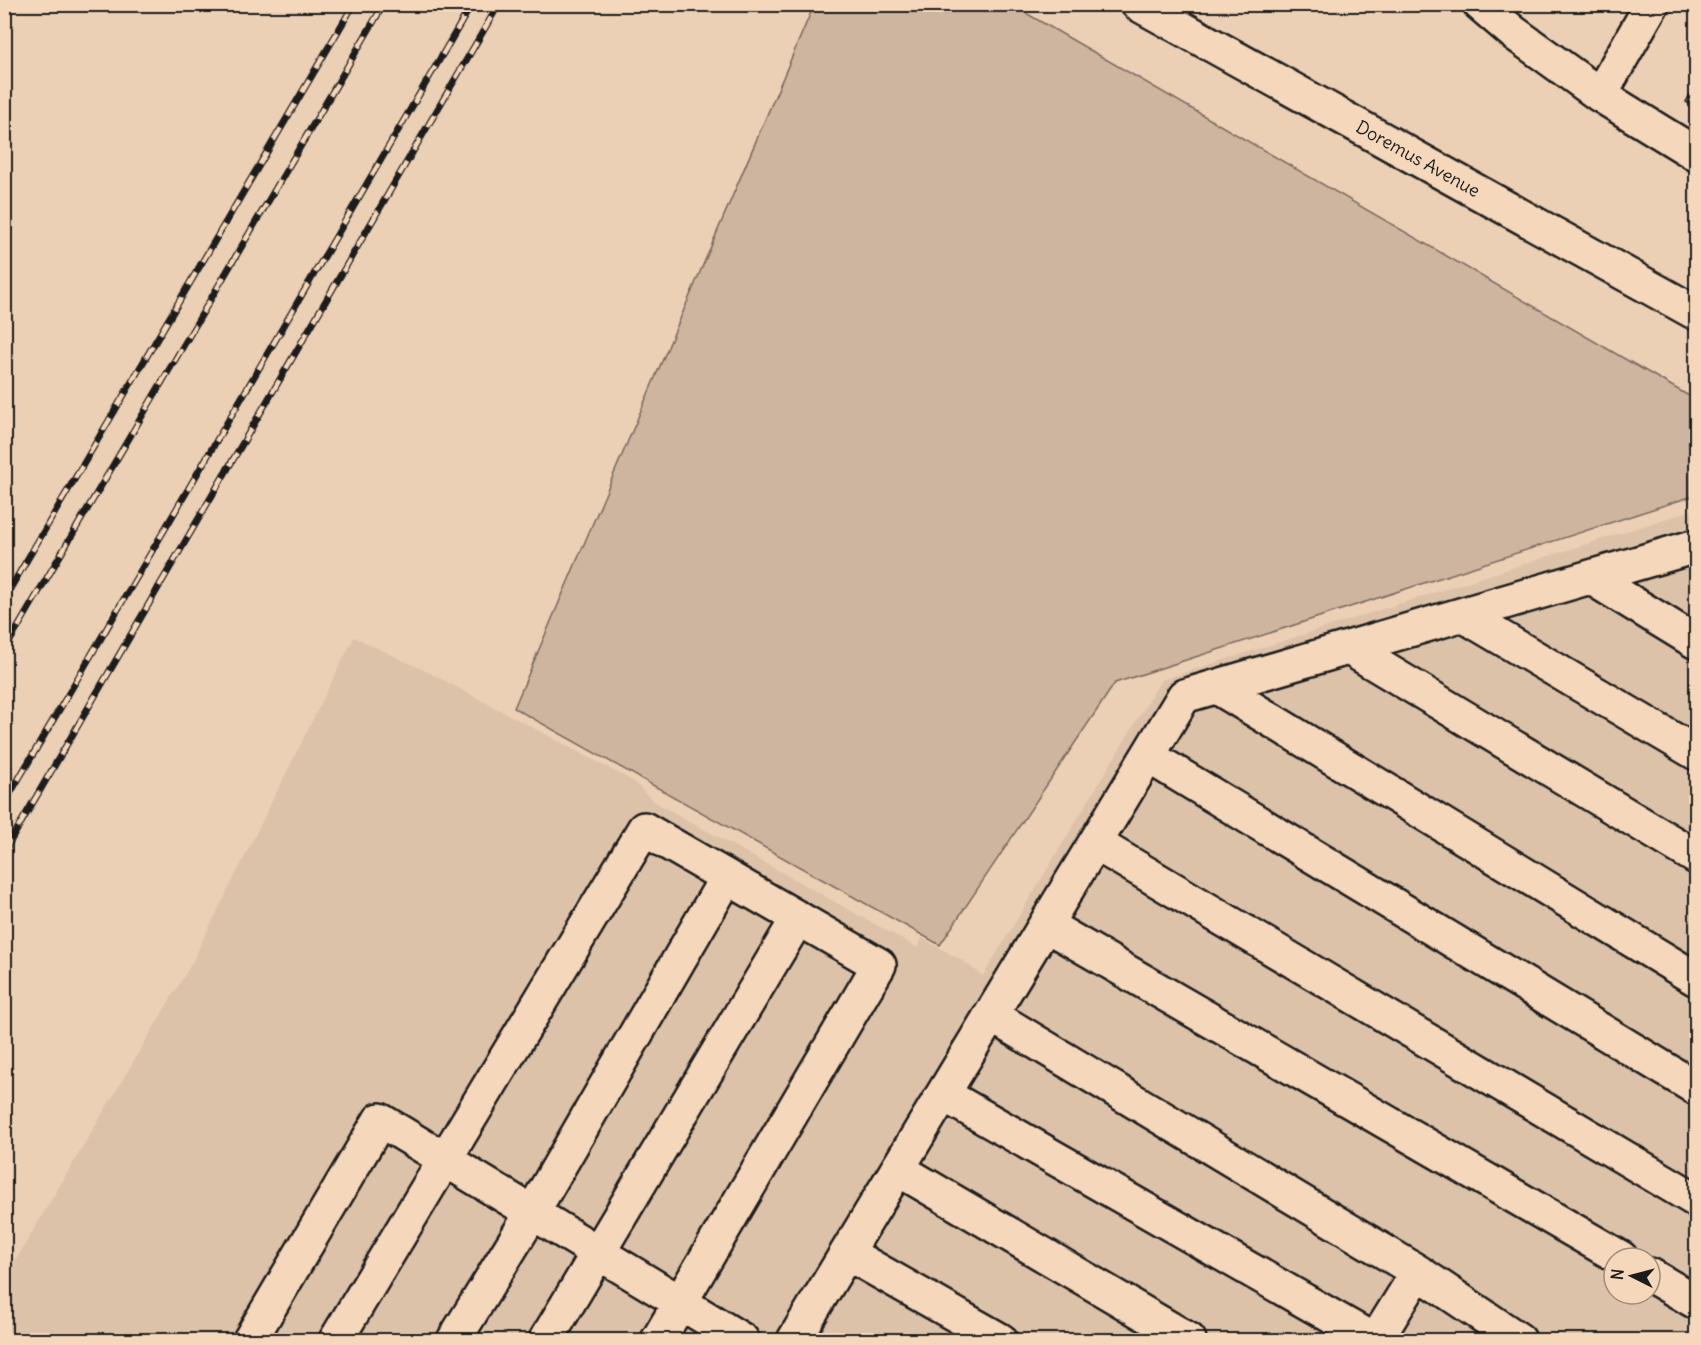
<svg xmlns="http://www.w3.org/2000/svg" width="1701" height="1345" viewBox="0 0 1701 1345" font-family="Delius,sans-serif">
  <defs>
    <filter id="shadow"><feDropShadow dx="5.5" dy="-5.5" stdDeviation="1.5" flood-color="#0004"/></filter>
  </defs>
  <rect width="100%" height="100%" fill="#ecd0b5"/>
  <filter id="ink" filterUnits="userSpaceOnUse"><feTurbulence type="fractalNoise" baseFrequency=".0167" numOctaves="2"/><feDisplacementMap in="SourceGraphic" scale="12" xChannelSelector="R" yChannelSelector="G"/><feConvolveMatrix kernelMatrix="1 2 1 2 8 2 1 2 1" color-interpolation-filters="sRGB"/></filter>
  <g filter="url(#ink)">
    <!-- built -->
    <path fill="#dcc2a9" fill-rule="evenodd" d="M1696,509V1340H5V1278L190,966L354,637L432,674L633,781L653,801L918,948L922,938L963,961L983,976L1161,680ZM1614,1258H1650V1294H1614Z"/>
    <!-- green -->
    <path fill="#ceb59f" stroke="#75685e" stroke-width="1.5" d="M814,5H1012L1696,400V495L1115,683L940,945L514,708Z"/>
    <!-- building -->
    <path fill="#b6a18c" stroke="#1c1c1c" stroke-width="1.5" filter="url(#shadow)" d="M1696,83V108L1686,102Z"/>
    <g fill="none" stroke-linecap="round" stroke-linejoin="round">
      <!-- minor casing -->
      <g stroke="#1c1c1c" stroke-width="38">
        <path id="minor" d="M1480,4L1514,33L1600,95
          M1652,4L1600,95L1696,154
          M1590,577L1696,642
          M1463,615L1696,753
          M1349,648L1696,857
          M1217,687L1696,979
          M1148,756L1696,1088
          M1095,843L1696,1200
          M1046,925L1621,1258
          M991,1015L1418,1272L1376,1340
          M943,1094L1373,1340
          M898,1169L1189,1340
          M847,1253L1000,1340
          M1418,1272L1519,1340
          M1650,1275L1696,1302
          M250,1340L380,1120L742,1340
          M336,1340L644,829L879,965L658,1340
          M454,1340L532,1213L727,877
          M546,1340L798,918
          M794,1340L1184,696L1696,546"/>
      </g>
      <!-- major casing -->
      <g stroke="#1c1c1c" stroke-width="38">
        <g id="major">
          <path id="s1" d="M1138,4L1696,313"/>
        </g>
      </g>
      <!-- minor -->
      <use href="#minor" stroke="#f5d7bb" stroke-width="33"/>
      <!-- major -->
      <use href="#major" stroke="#f5d7bb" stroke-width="33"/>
      <!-- rail casing -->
      <g stroke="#1c1c1c" stroke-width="7">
        <path id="rail" d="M4,599L354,4
          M4,651L384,4
          M4,804L472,4
          M4,852L499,4"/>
      </g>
      <!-- rail -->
      <use href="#rail" stroke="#f5d7bb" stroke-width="4.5" stroke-dasharray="14" stroke-linecap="butt"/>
    </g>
  </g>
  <g text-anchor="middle" stroke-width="4.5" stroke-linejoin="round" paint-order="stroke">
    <!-- street labels -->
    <g font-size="18" fill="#1c1c1c" stroke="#f5d7bb">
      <text dy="6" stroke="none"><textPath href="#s1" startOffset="320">Doremus Avenue</textPath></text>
    </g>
  </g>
  <!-- margin -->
  <rect width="1701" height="1345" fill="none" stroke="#f5d7bb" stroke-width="24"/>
  <rect x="12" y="12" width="1677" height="1321" fill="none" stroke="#1c1c1c" stroke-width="2" filter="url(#ink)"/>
  <!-- north arrow -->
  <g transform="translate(1632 1276) rotate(276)"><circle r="28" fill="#f5d7bb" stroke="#9e8c7b" stroke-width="1.5"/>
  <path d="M0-4.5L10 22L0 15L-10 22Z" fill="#1c1c1c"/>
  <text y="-9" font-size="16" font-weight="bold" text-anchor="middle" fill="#1c1c1c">N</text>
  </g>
</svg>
